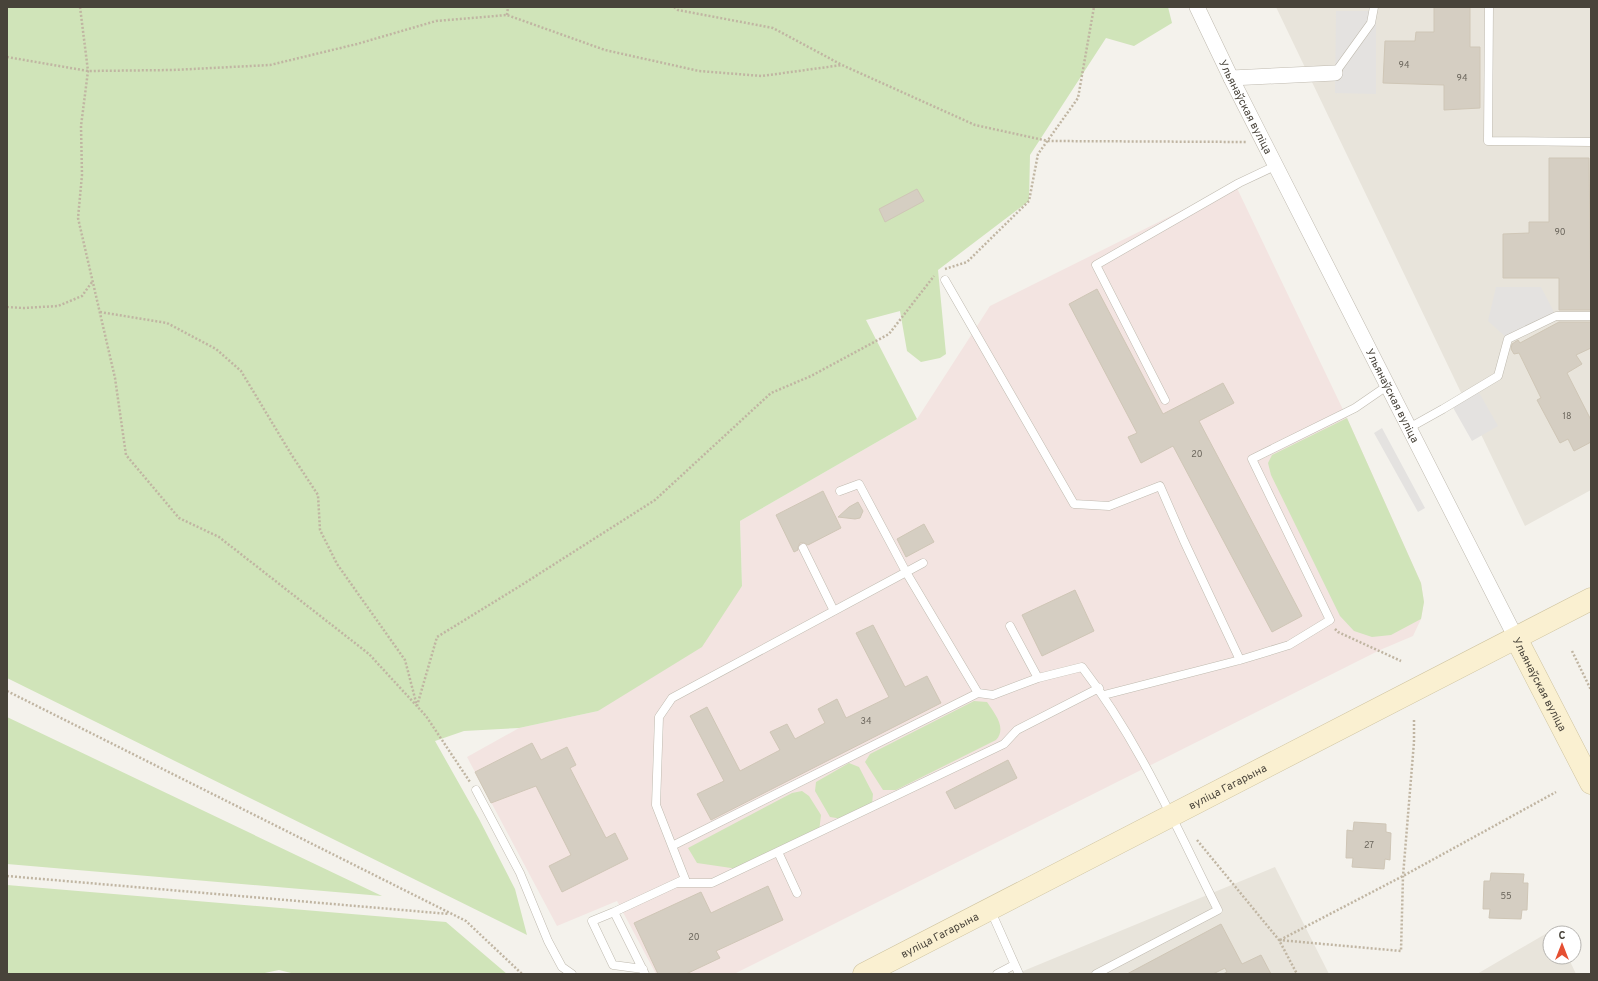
<svg xmlns="http://www.w3.org/2000/svg" width="1598" height="981" viewBox="0 0 1598 981" font-family="Overpass,sans-serif">
  <rect width="100%" height="100%" fill="#f4f2ec"/>
  <!-- residential -->
  <path fill="#e8e4db" d="M1276,7H1591V490L1525,526Z
    M1275,867L1329,974H1016Z
    M1554,929L1556,933H1550V957H1568L1576,974H1477Z"/>
  <!-- medical -->
  <path fill="#f3e4e1" d="M1235,184L1347,418L1421,583L1424,602L1421,619L1413,636L1380,650L1147,767L734,974H656L617,901L557,926L467,757L519,728L598,711L742,586L740,521L917,419L990,306Z"/>
  <!-- green -->
  <path fill="#d0e4b9" d="M7,7H1168L1172,23L1134,46L1106,38L1030,155L1029,201L938,270L946,354L940,358L921,362L907,351L900,311L866,320L917,419L740,521L742,586L702,647L598,711L519,728L464,731L435,741L479,819L515,889L527,935L7,678Z
    M1347,418L1421,583L1424,602L1421,619L1391,635L1372,637L1354,631L1340,616L1271,475L1268,463L1272,455Z
    M974,701L987,702C995,714 1007,728 996,740L896,790H883L865,762L870,754Z
    M7,717L382,896L7,864Z
    M849,763L859,767L873,794L872,804L843,819L830,817L815,791L816,782Z
    M802,791L809,796L821,815L819,832L738,869L697,863L688,848L792,793Z
    M7,885L446,922L507,974H295L279,970L260,974H7Z"/>
  <!-- parking -->
  <path fill="#e4e2e0" d="M1336,11H1376V94L1335,93Z
    M1496,287H1541L1556,316L1508,339L1488,321Z
    M1477,389L1498,426L1472,441L1451,404Z
    M1382,428L1425,508L1418,512L1374,433Z"/>
  <!-- building -->
  <path fill="#d5cec2" stroke="#cfc6b6" d="M1434,7H1470V47H1480V108L1444,110V85L1383,83L1385,41H1415L1416,32H1434Z
    M1549,158H1589L1591,310H1559V278H1503V234L1529,233V222H1549Z
    M917,189L924,201L885,222L879,209Z
    M1097,289L1163,414L1223,383L1234,403L1199,421L1302,616L1272,632L1173,446L1141,463L1128,437L1137,433L1069,304Z
    M1559,322H1591V348L1576,355L1582,364L1567,373L1591,420V442L1574,451L1568,439L1560,443L1537,400L1541,398L1519,353L1514,354L1511,349L1512,344L1518,340L1520,343Z
    M823,491L841,528L808,545L804,543H800L798,547V550L794,552L776,515Z
    M858,502L863,511L860,518L855,519L838,517L849,507Z
    M924,524L934,542L906,557L897,539Z
    M1075,590L1094,631L1042,656L1022,615Z
    M873,625L905,687L927,676L941,703L711,820L697,794L724,781L690,716L707,707L740,771L780,750L770,732L787,724L795,739L825,723L818,709L837,699L846,718L889,697L856,633Z
    M532,743L541,760L567,747L576,765L570,768L606,838L615,833L628,859L562,892L549,866L571,855L536,786L491,803L475,772Z
    M1008,760L1017,778L955,809L946,792Z
    M1354,822L1386,824V832L1391,833L1390,860L1385,859L1384,869L1352,867L1353,858H1346L1347,830L1353,831Z
    M1491,873L1524,874L1523,883H1528L1527,910H1522L1521,919L1489,918L1490,909H1483L1484,881H1490Z
    M768,886L783,920L716,951L720,958L686,974H658L634,923L701,892L711,913Z
    M1221,924L1242,964L1261,955L1271,974H1223L1227,972L1225,968L1213,974H1127Z"/>
  <g fill="none" stroke-linecap="round" stroke-linejoin="round">
    <!-- lane casing -->
    <g stroke="#bfbaaf" stroke-width="9">
      <path id="lane" d="M1489,7L1488,141L1591,142
        M1335,73L1371,23L1374,7
        M945,280L1074,504L1109,506L1160,486L1184,541L1240,660
        M1165,400L1096,265L1239,183L1275,166
        M1409,428L1443,409L1498,376L1508,339L1556,316H1591
        M840,491L859,484L906,572L978,693
        M803,548L834,611
        M1010,626L1038,678
        M1104,695L1240,660L1289,645L1330,620L1252,459L1355,408L1387,386
        M476,790L520,873L548,941L562,967L572,974
        M672,846L978,693L993,695L1038,678L1082,667C1139,741 1176,827 1218,910L1096,974
        M778,852L797,893
        M679,883H712L1004,744L1017,730L1099,688
        M990,909L1019,974
        M614,912L592,921L613,965L643,969
        M645,974L614,912L685,879L656,805L659,717L672,698L923,563
        M997,974L1014,965"/>
    </g>
    <!-- street casing -->
    <g stroke="#bfbaaf" stroke-width="16">
      <g id="street">
        <path id="s1" d="M1197,7L1231,78L1516,638"/>
        <path d="M1231,78L1335,73"/>
      </g>
    </g>
    <!-- secondary casing -->
    <g stroke="#cfc4a0" stroke-width="23">
      <g id="secondary">
        <path id="s2" d="M1516,638L1591,783"/>
        <path id="s3" d="M864,974L1591,599"/>
      </g>
    </g>
    <!-- path -->
    <path stroke="#c0b5a2" stroke-width="2.5" stroke-dasharray="2 2" stroke-linecap="butt" d="M80,7L88,71L81,126L82,175L78,218L115,378L126,455L179,518L219,537L369,654L426,716L470,782
      M674,7L678,10L773,28L842,65
      M507,15L508,7
      M7,57L88,71L173,70L270,65L357,44L436,21L507,15L605,50L699,71L762,76L842,65L975,125L1048,141L1247,142
      M945,269L967,262L1029,201L1038,154L1078,98L1094,7
      M7,307L23,308L58,306L82,296L92,282
      M100,312L167,323L216,349L241,371L291,454L318,495L320,530L337,564L405,660L417,706
      M1335,629L1338,632L1401,661
      M1572,651L1591,690
      M7,691L466,921L522,974
      M417,706L437,637L520,586L655,500L771,393L811,376L889,334L934,276
      M1197,840L1279,940L1297,974
      M7,876L449,914
      M1279,940L1401,951L1403,876L1414,742V718
      M1280,940L1403,876L1556,792"/>
    <!-- lane -->
    <use href="#lane" stroke="#fff" stroke-width="8"/>
    <!-- street -->
    <use href="#street" stroke="#fff" stroke-width="15"/>
    <!-- secondary -->
    <use href="#secondary" stroke="#faf0d1" stroke-width="22"/>
  </g>
  <g text-anchor="middle" stroke-width="3.5" stroke-linejoin="round" paint-order="stroke">
    <!-- number labels -->
    <g font-size="9" fill="#6b665c">
      <text x="1404" y="68">94</text>
      <text x="1462" y="81">94</text>
      <text x="1560" y="235">90</text>
      <text x="1567" y="419">18</text>
      <text x="1197" y="457">20</text>
      <text x="866" y="724">34</text>
      <text x="1369" y="848">27</text>
      <text x="1506" y="899">55</text>
      <text x="694" y="940">20</text>
    </g>
    <!-- street labels -->
    <g font-size="11" fill="#48433a" stroke="#fff">
      <text dy="4" stroke="none"><textPath href="#s1" startOffset="111">Ульянаўская вуліца</textPath></text>
      <text dy="4" stroke="none"><textPath href="#s1" startOffset="435">Ульянаўская вуліца</textPath></text>
      <text dy="4" stroke="none"><textPath href="#s2" startOffset="52">Ульянаўская вуліца</textPath></text>
      <text dy="4" stroke="none"><textPath href="#s3" startOffset="409">вуліца Гагарына</textPath></text>
      <text dy="4" stroke="none"><textPath href="#s3" startOffset="85">вуліца Гагарына</textPath></text>
    </g>
  </g>
  <!-- border -->
  <rect width="1598" height="981" fill="none" stroke="#48433a" stroke-width="16"/>
  <!-- north arrow -->
  <g transform="translate(1562 945)"><circle r="19" fill="#ffffff" stroke="#b6b4b0"/>
  <path d="M0-3L7 15L0 10L-7 15Z" fill="#e54f32"/>
  <text y="-6" font-size="11" font-weight="bold" text-anchor="middle" fill="#48433a">С</text>
  </g>
</svg>
